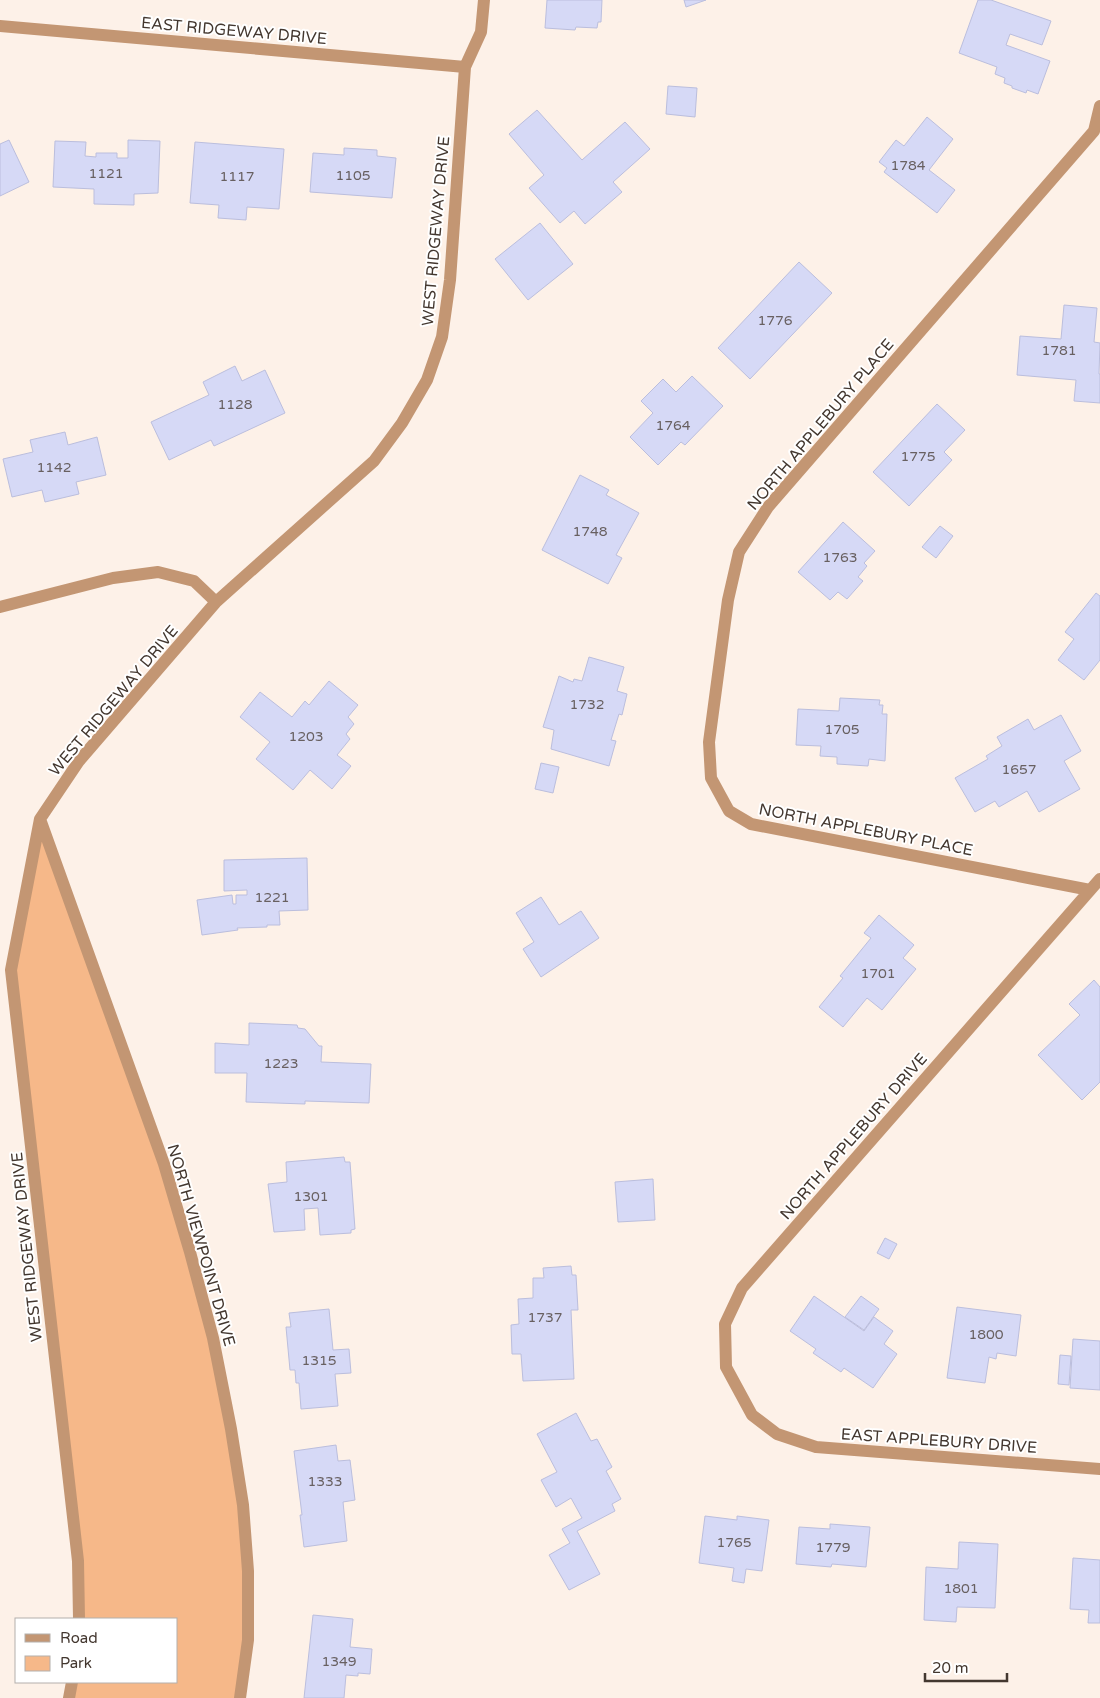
<svg xmlns="http://www.w3.org/2000/svg" width="1100" height="1698" viewBox="0 0 1100 1698" font-family="'Varela Round',sans-serif">
  <rect width="100%" height="100%" fill="#fdf1e8"/>
  <!-- green -->
  <path fill="#f6b889" d="M40,819L164,1164L213,1338L248,1571L240,1698H69L72,1682H176V1619H79L11,970Z"/>
  <!-- building -->
  <path fill="#d6d9f6" stroke="#bbbedd" d="M547,0H602L601,22H598L597,28L576,27L575,30L545,28Z
    M684,0H706L686,7Z
    M978,0H991L1051,21L1042,45L1010,34L1006,45L1050,61L1038,94L1027,90L1026,93L1012,88V86L1004,83L1005,78L995,74L997,67L959,53Z
    M668,86L697,88L695,117L666,114Z
    M537,110L582,160L625,122L650,149L613,182L622,192L585,224L574,211L560,223L529,188L544,175L509,134Z
    M927,117L953,139L929,170L955,190L937,213L884,172L887,168L879,162L896,140L904,146Z
    M9,140L29,182L0,196V144Z
    M128,140L160,141L158,193L134,194V205L94,204V189L53,187L55,141L86,142L85,156L96,157V153H117V158H128Z
    M195,142L284,149L279,209L247,207L246,220L218,218L219,205L190,203Z
    M344,148L377,150V156L396,158L392,198L310,192L313,153L344,155Z
    M540,223L573,264L528,300L495,259Z
    M799,262L832,293L750,379L718,348Z
    M1064,305L1097,308L1094,342L1100,343L1099,374H1100V403L1074,401L1076,380L1017,375L1020,336L1061,339Z
    M235,366L242,381L265,370L285,413L214,446L211,440L169,460L151,422L209,395L203,382Z
    M692,376L723,406L685,445L681,442L658,465L630,437L653,413L641,401L663,379L676,392Z
    M937,404L965,430L944,452L952,460L909,506L873,472Z
    M65,432L68,445L97,437L106,475L76,482L79,494L45,502L42,490L12,497L3,459L33,452L30,440Z
    M580,475L609,490L606,495L639,513L616,555L622,558L608,584L542,550Z
    M843,522L875,551L864,563L867,566L858,577L863,581L847,599L838,592L830,600L798,572Z
    M940,526L953,536L936,558L922,547Z
    M1096,593L1100,596V660L1084,680L1058,660L1074,639L1065,632Z
    M589,657L624,667L617,691L627,694L622,715L619,714L611,740L616,741L609,766L551,749L554,730L543,727L559,676L573,682L574,679L582,681Z
    M329,681L358,705L348,717L354,724L346,734L350,739L337,755L351,766L332,789L310,770L293,790L256,759L270,742L240,717L260,692L292,717L305,701L309,705Z
    M840,698L880,700L879,705H883L882,714H887L885,761L869,759L868,766L837,764V757L820,756L821,746L796,745L798,709L839,711Z
    M1061,715L1081,751L1064,761L1080,789L1039,812L1027,791L999,807L995,801L975,812L955,778L988,759L986,756L1002,746L997,737L1028,719L1034,730Z
    M541,763L559,767L553,793L535,789Z
    M307,858L308,910L279,911L280,925H267V927L237,928L238,930L202,935L197,900L232,895L233,904H236V895H247V890L224,891V860Z
    M541,897L559,925L581,911L599,938L541,977L523,949L534,942L516,913Z
    M879,915L914,945L903,958L916,969L882,1010L867,998L843,1027L819,1007L843,978L840,976L871,938L864,933Z
    M1094,980L1100,987V1082L1082,1100L1038,1055L1080,1015L1069,1004Z
    M249,1023L297,1025L298,1028L305,1029L319,1046H322L321,1062L371,1064L369,1103L305,1101V1104L246,1102L247,1073H215V1043L249,1045Z
    M344,1157L345,1162H350L355,1229L351,1230V1233L320,1235L318,1208L304,1209L305,1230L274,1232L268,1184L287,1182L286,1162Z
    M653,1179L655,1220L618,1222L615,1182Z
    M885,1238L897,1244L889,1259L877,1253Z
    M571,1266L572,1275H576L578,1310H571L574,1379L523,1381L521,1354H512L511,1325L519,1324L518,1299L533,1298V1278H544L543,1268Z
    M814,1296L864,1331L874,1317L893,1331L884,1344L897,1354L873,1388L844,1368L841,1372L813,1353L816,1349L790,1331Z
    M861,1296L879,1309L864,1330L845,1317Z
    M957,1307L1021,1315L1016,1356L997,1353L996,1359L989,1357L985,1383L947,1378Z
    M329,1309L333,1350L349,1349L351,1373L335,1374L338,1406L301,1409L299,1383H296L295,1370H290L286,1327H291L289,1313Z
    M1073,1339L1100,1341V1390L1070,1388Z
    M1060,1355L1071,1356L1069,1385L1058,1384Z
    M576,1413L591,1441L597,1439L612,1467L606,1471L621,1499L612,1504L615,1511L577,1531L600,1574L569,1590L549,1555L570,1543L562,1529L582,1518L571,1498L556,1507L541,1480L557,1472L537,1434Z
    M336,1445L338,1461L350,1460L355,1500L343,1502L347,1541L304,1547L300,1515H302L294,1451Z
    M705,1516L737,1520V1516L769,1520L762,1571L746,1569L744,1583L732,1581L734,1568L699,1563Z
    M830,1524L870,1527L866,1567L832,1564L831,1567L796,1564L799,1527L830,1529Z
    M959,1542L998,1544L995,1608L957,1607L956,1622L924,1620L926,1567L958,1569Z
    M1073,1558L1100,1560V1623H1088L1089,1610L1070,1609Z
    M313,1615L353,1619L350,1647L372,1649L370,1674L358,1673V1676L346,1675L344,1698H304Z"/>
  <g fill="none" stroke-linecap="round" stroke-linejoin="round">
    <!-- minor -->
    <path stroke="#c39673" stroke-width="12" d="M0,26L465,67
      M0,607L113,578L158,572L194,581L216,602
      M40,819L164,1164L190,1252L213,1338L231,1429L243,1505L248,1571V1640L240,1698
      M1100,879L742,1288L725,1324L726,1367L752,1415L777,1434L816,1447L1100,1469
      M1090,890L751,824L729,811L711,778L709,742L728,600L739,552L768,507L1094,131L1100,106
      M79,1619L78,1561L11,970L40,819L79,761L216,602L374,461L402,423L427,380L442,337L450,280L465,67L481,32L484,0
      M69,1698L72,1682"/>
  </g>
  <g text-anchor="middle" stroke-width="4" stroke-linejoin="round" paint-order="stroke">
    <!-- number labels -->
    <g font-size="14" fill="#686061">
      <text x="908" y="170">1784</text>
      <text x="106" y="178">1121</text>
      <text x="353" y="180">1105</text>
      <text x="237" y="181">1117</text>
      <text x="775" y="325">1776</text>
      <text x="1059" y="355">1781</text>
      <text x="235" y="409">1128</text>
      <text x="673" y="430">1764</text>
      <text x="918" y="461">1775</text>
      <text x="54" y="472">1142</text>
      <text x="590" y="536">1748</text>
      <text x="840" y="562">1763</text>
      <text x="587" y="709">1732</text>
      <text x="842" y="734">1705</text>
      <text x="306" y="741">1203</text>
      <text x="1019" y="774">1657</text>
      <text x="272" y="902">1221</text>
      <text x="878" y="978">1701</text>
      <text x="281" y="1068">1223</text>
      <text x="311" y="1201">1301</text>
      <text x="545" y="1322">1737</text>
      <text x="986" y="1339">1800</text>
      <text x="319" y="1365">1315</text>
      <text x="325" y="1486">1333</text>
      <text x="734" y="1547">1765</text>
      <text x="833" y="1552">1779</text>
      <text x="961" y="1593">1801</text>
      <text x="339" y="1666">1349</text>
    </g>
    <!-- street labels -->
    <g font-size="16" fill="#43372f" stroke="#fff">
      <text transform="translate(234 30) rotate(5)" y="6">EAST RIDGEWAY DRIVE</text>
      <text transform="translate(435 231) rotate(-85)" y="6">WEST RIDGEWAY DRIVE</text>
      <text transform="translate(820 424) rotate(-50)" y="6">NORTH APPLEBURY PLACE</text>
      <text transform="translate(113 700) rotate(-50)" y="6">WEST RIDGEWAY DRIVE</text>
      <text transform="translate(866 829) rotate(11)" y="6">NORTH APPLEBURY PLACE</text>
      <text transform="translate(853 1136) rotate(-49)" y="6">NORTH APPLEBURY DRIVE</text>
      <text transform="translate(202 1245) rotate(74)" y="6">NORTH VIEWPOINT DRIVE</text>
      <text transform="translate(26 1247) rotate(-96)" y="6">WEST RIDGEWAY DRIVE</text>
      <text transform="translate(939 1440) rotate(4)" y="6">EAST APPLEBURY DRIVE</text>
    </g>
  </g>
  <!-- legend -->
  <rect x="15" y="1618" width="162" height="65" fill="#ffffff" stroke="#b4afac"/>
  <rect x="25" y="1634" width="25" height="8" fill="#c39673" stroke="#b4afac"/>
  <text x="60" y="1643" font-size="15" fill="#43372f">Road</text>
  <rect x="25" y="1656" width="25" height="15" fill="#f6b889" stroke="#b4afac"/>
  <text x="60" y="1668" font-size="15" fill="#43372f">Park</text>
  <!-- scale -->
  <path d="M925 1673v8h82v-8" fill="none" stroke="#43372f" stroke-width="2.5"/>
  <text x="932" y="1673" font-size="15" fill="#43372f" stroke="#ffffff" stroke-width="4" paint-order="stroke">20 m</text>
</svg>
